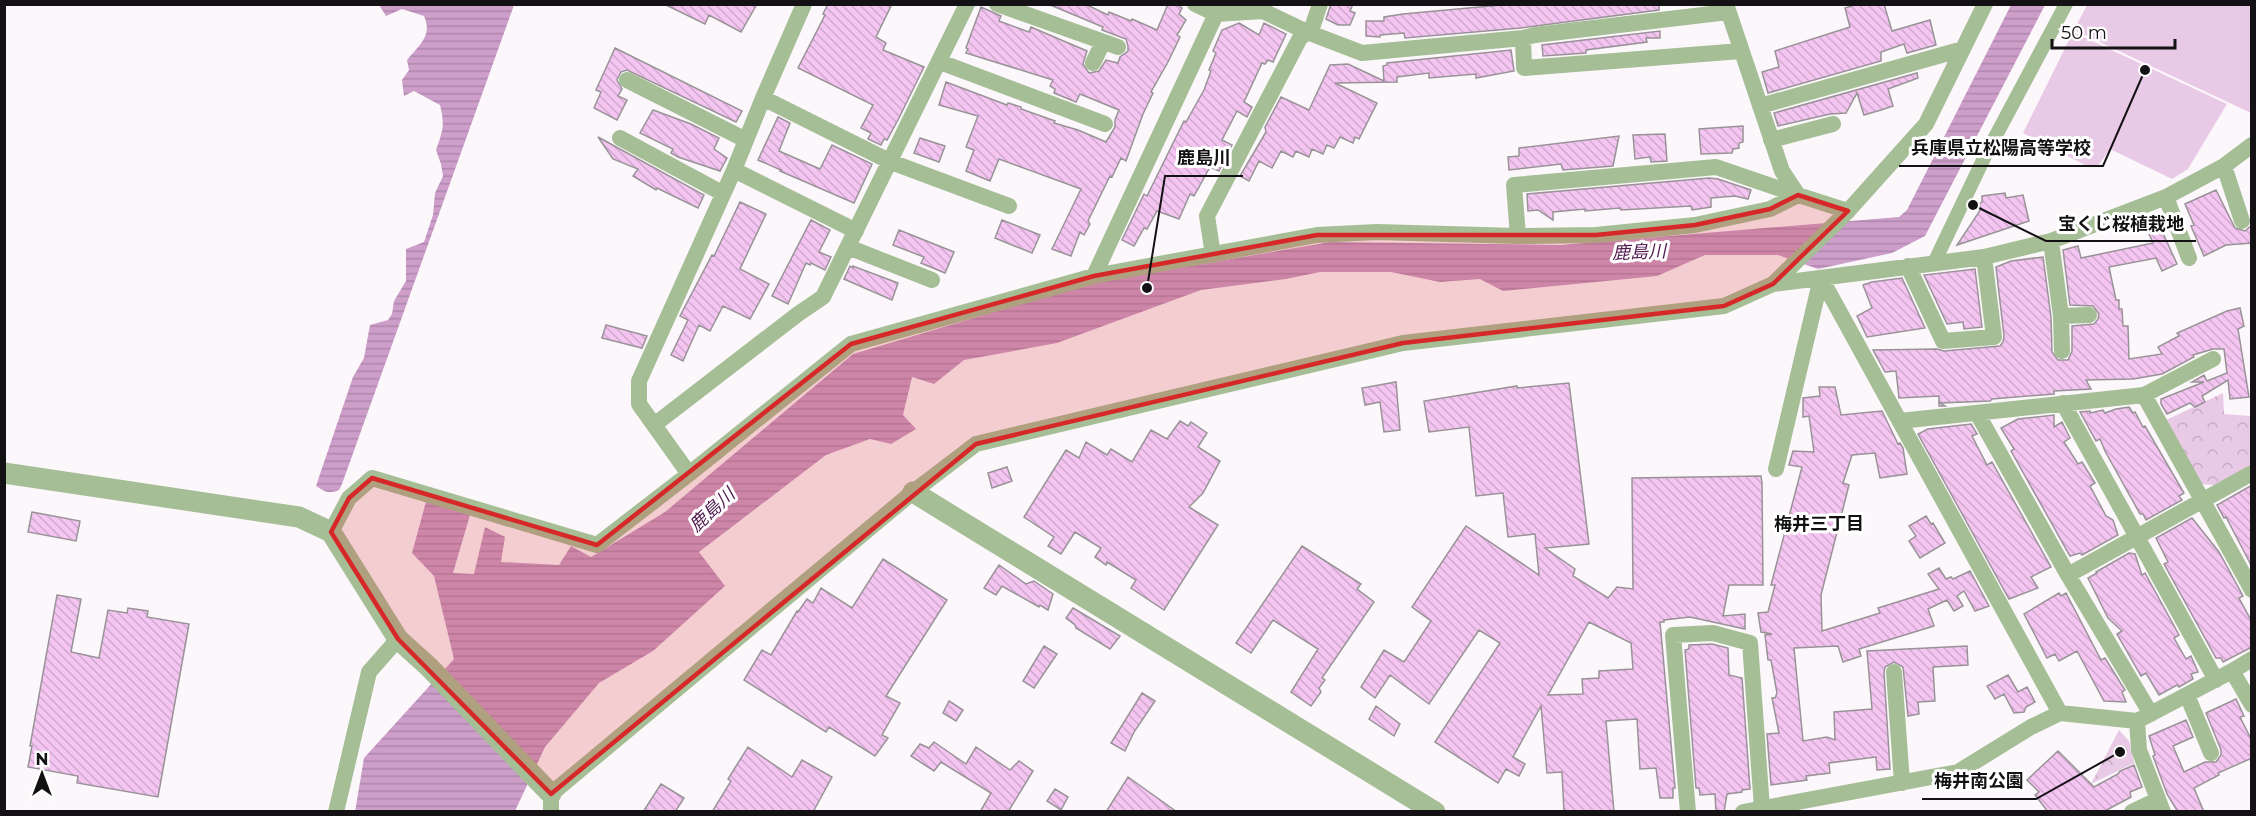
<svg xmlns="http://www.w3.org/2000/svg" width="2256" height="816" viewBox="0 0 2256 816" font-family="Montserrat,'Noto Sans JP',sans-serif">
  <defs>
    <pattern id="park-crowns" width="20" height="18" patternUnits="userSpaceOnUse" patternTransform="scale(1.5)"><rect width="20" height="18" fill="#e9cae6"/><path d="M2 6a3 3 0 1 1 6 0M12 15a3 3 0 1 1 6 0" fill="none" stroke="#c7acc4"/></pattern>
    <pattern id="water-rules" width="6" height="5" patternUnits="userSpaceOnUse" patternTransform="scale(1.5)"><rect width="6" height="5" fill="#cc9ec9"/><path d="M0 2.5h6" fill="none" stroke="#ae87ac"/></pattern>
    <pattern id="building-back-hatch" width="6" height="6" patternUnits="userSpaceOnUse" patternTransform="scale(1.5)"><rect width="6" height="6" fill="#f5c5f2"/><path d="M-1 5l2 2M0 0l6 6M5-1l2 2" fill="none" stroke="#d1a8cf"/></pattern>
  </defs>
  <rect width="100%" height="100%" fill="#fcf7fb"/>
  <!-- grass -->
  <path fill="#e9cae6" d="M2087,5H2251V113L2074,30Z
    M2073,32L2227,104L2188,169L2172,179L2110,149L2098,166H2087L2023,133Z"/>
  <!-- park -->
  <path fill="url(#park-crowns)" d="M2223,393L2224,414L2251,416V465L2215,485L2199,484L2164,421Z
    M2119,730L2129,741L2134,763L2091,784Z"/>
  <!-- water -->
  <path fill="url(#water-rules)" d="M379,5H514L342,484L339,490C329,494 325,492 316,486L353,377L364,358L370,325L388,320L392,314L394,301L406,281V249L424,242L433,215L435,193L443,176L441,164L436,150C443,131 445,125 440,105L414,91L404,96L402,80L409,70L407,60C419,45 433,36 424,16L402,9L386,16Z
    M2011,5H2045L1925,236L1892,253L1818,269L1778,255H1705L1657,276L1503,291L1480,279L1440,282L1391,272H1320L1286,279L1201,290L1057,343L964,360L934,384L912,377L903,415L916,429L891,444L870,439L826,455L699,552L725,586L653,651L599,683L545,747L515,811L355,812L364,758L454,659L434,576L412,553L427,498L470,515L453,573L474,574L485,527L505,537L501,562L559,565L571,546L591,557L665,512L853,354L1091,283L1330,242L1561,245L1899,217L1907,210Z"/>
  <!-- building -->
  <path fill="url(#building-back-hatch)" stroke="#989397" stroke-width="1.5" fill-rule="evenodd" d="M664,4H757L741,32L709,15L705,24Z
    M828,4H892L876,37L886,43L883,50L924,67L899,118L887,140L884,139L881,145L868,139L871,133L861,128L873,105L798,68L825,15L823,14Z
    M1048,4H1085L1108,15L1109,12L1131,21L1132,19L1157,30L1168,4H1176L1182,8L1179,14L1186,20L1177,35L1180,37L1168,62L1151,92L1153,93L1143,114L1126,161L1121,158L1112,177L1110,176L1088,221L1090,224L1084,235L1080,232L1071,256L1052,249L1081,189L999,159L990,181L966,171L974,150L966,147L978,116L939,105L946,82L1007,105L1008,103L1021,107V109L1055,121L1054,123L1078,130L1106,142L1115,127V120L1119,110L1080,94L1076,102L1054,93L1055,89L1050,86L1053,80L966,53L968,49L966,48L981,7L1001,16L999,21L1029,32L1031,27L1087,51L1083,64L1089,73L1099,71L1106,60L1118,63L1120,57L1128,51V46L1126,39L1102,30L1103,27Z
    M1331,4H1353L1350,11L1355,13L1350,25H1338L1326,19Z
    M1512,4H1659V10L1521,28L1405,38L1404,33L1380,35V37L1366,36V21H1384V17L1403,14Z
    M1858,4H1884L1892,31L1930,20L1936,45L1907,53L1904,44L1881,52V61L1768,93L1762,72L1779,67L1775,51L1850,27L1845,8Z
    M1239,23L1259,35L1264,23L1286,34L1273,62L1268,60L1265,64L1262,63L1244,102L1252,107L1247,117L1237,111L1222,140L1232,145L1219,171L1210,167L1194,196L1190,194L1179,219L1157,211L1147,229L1144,228L1134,246L1122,240L1144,194L1147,196L1184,121L1186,122L1204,90L1211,71L1209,70L1216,53L1213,51L1222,30Z
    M1660,31V38H1646L1647,42L1586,50V53L1543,56L1542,45Z
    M615,48L742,111L736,122L627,70L621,72L617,80L622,89L618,96L627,100L617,120L594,108L601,92L596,90Z
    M1511,50L1514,71L1476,78V74L1429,78V73L1397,77V82L1335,83L1377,103L1359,139L1355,137L1353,143L1340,137L1334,148L1327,145L1323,154L1312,149L1309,157L1296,151L1293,157L1281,151L1272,168L1259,161L1249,181L1240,176L1266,132L1265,127L1281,97L1309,110L1330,65L1348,64L1384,81L1383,66L1387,65V63Z
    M1917,73L1918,78L1888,89L1893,106L1881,110L1864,115L1857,93L1846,113L1830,114L1778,126L1774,113Z
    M653,110L691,124L719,138L714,149L727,158L720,171L678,157L671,153L673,149L640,133Z
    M778,117L790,123L779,151L820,169L832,145L872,164L854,203L787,174L780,171L781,170L758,160Z
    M1743,126V142L1739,143V148L1733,149L1732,153L1701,154L1699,129Z
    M1665,134L1667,161L1651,162L1650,157L1635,159L1633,135Z
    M1619,136L1613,166L1563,170L1561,164L1509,170L1508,157L1519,156V148Z
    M598,137L704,195L698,208L657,188L656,190L633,176L638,169L613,159Z
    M920,138L945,146L939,162L914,153Z
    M1709,178L1718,179L1751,190L1748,199L1735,196L1711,198V207L1692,210L1691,206L1621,210L1620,208L1585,211V209L1553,212V220L1538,210L1528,211L1527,194Z
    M2216,190L2235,228L2245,231L2252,225V243L2226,245L2204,256L2191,226L2194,225L2185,204Z
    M2005,193L2006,198L2023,195L2029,221L1957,245L1981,209L1979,204L1982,202V196Z
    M740,202L766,214L740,269L769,284L750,319L723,306L710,331L699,325L683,361L671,355L688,320L680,316L712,255L714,256Z
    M2153,215L2155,221L2157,220L2177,264L2162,271L2156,258L2109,267L2116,300H2119V309H2122L2123,326H2128L2129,359L2162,354L2158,347L2179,336L2177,333L2227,311L2240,308L2244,326L2238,329L2249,397L2230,399L2228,380L2202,396L2205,402L2195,407L2190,403L2167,414L2161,404V399L2204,382H2192L2204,375L2207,381L2227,373L2224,349H2213L2193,355L2194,357L2162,374L2133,379L2086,380L2091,389L2054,391V394L1992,399L1990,401L1940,403L1945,406H1939V396L1899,398L1896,371L1885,372L1873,350L1937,349L1944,351L2000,346L2003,342L2004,336L1996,267L2011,261L2043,257L2051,317L2052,352L2058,360H2068L2072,351V326L2094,324L2098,319L2099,314L2093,306L2070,305L2063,250L2078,246L2081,258L2153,243L2143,220Z
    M811,220L830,230L819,252L831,257L825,270L811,263L810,265L806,263L788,304L772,296Z
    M1002,220L1040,235L1032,253L995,238Z
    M899,230L954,252L945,273L921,263L924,257L893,245Z
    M850,266L853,268V266L898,283L892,300L844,279Z
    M1975,269L1982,327L1964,329L1963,322L1947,324L1924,275Z
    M1902,278L1925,328L1867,337L1857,316L1872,308L1863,285L1872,282Z
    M606,325L647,336L642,348L602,338Z
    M1396,382L1400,430L1384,432L1380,402L1365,405L1362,388Z
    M1569,383L1589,544L1545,548L1575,569L1573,576L1608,598L1617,587L1633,589L1632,478L1761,476L1762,483L1763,585H1729L1723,616L1745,614V629L1690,617L1664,620V622H1660L1675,788H1673V798H1660L1656,768L1640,769L1637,719L1606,721L1614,812H1564L1562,772L1547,773L1541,706L1513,757L1525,764L1519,776L1506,769L1498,783L1435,742L1500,643L1479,630L1429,704L1390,675L1375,698L1361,687L1384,650L1404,662L1431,621L1412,607L1466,526L1539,575L1535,534L1508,537L1503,493L1476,496L1469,427L1429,432L1424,401L1517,386V388ZM1589,622L1631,643L1633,669L1599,671V678L1582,679L1583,694L1548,695Z
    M1819,387H1835L1841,415L1882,411L1898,444L1900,443L1903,448L1907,474L1880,478L1875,453L1852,455L1843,483L1849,485L1821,595L1822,631L1880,613L1878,608L1939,589L1928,574L1939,568L1946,579L1951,577L1953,579L1970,571L1989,606L1975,611L1964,591L1957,596L1963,606L1954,611L1947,600L1928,609L1934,626L1859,649L1861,656L1843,662L1838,646L1794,648L1803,741L1827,737L1835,740L1834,712L1872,709L1867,651L1967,646L1968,665L1933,667L1935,701L1918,702L1919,714L1908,716L1903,667L1894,662L1885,667L1884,673L1890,769L1877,770L1876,757L1829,763L1830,773L1806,776L1807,780L1771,785L1767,734L1779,733L1772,698H1775L1777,693L1771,660H1768L1765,635L1772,634L1761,632L1758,613L1768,612L1775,585H1771L1802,467L1789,465L1793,451L1814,452L1809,416L1803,417V398L1820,396Z
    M2129,407L2133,413L2135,412L2143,427L2145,426L2184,493L2179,496L2182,500L2146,520L2143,514H2140L2105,451L2100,439L2096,441L2080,412L2090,411V413L2103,410L2105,413L2116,409Z
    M2054,415V427L2062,422L2070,438L2064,442L2078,464L2082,462L2095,483L2090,486L2106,516L2113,520L2118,535L2082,555L2080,553L2070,556L2011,451L2014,449L2001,428L2018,419Z
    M1180,421L1188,426L1191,422L1207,433L1198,447L1220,461L1203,493L1189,507L1218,525L1164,610L1131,588L1136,580L1107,562L1106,565L1095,557L1101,548L1075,532L1061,554L1048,546L1054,537L1024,517L1066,450L1079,458L1086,442L1107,455L1111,449L1132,462L1151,430L1167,439Z
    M1971,424L1977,434L1972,436L1987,465L1992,462L2051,567L2031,577L2038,588L2009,599L1918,434L1928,429Z
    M1007,467L1012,481L992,488L988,473Z
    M2252,485V567L2226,517L2224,518L2217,505Z
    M32,512L80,521L76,541L28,532Z
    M1926,516L1931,524L1933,523L1945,543L1920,558L1909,541L1916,536L1909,526Z
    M2192,518L2219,552L2243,596L2239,598L2252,622V647L2223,662L2221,658H2216L2164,564L2168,562L2156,538Z
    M1302,546L1361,584L1357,589L1374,602L1322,678L1325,680L1319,688L1321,692L1311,706L1291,692L1318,649L1273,620L1251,653L1236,643Z
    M2129,553L2135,554L2142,575L2145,573L2179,635L2174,638L2186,659L2191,656L2198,672L2191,674L2193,679L2179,687L2177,685L2159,695L2146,673L2141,676L2117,634L2122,631L2108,618L2088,578L2097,573L2096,572Z
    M883,559L947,600L886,696L900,703L882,735L888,738L875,756L829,727L826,732L744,680L762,650L771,655L797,611L798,612L807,599L813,603L821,588L852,608Z
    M999,565L1026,584L1034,581L1053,594L1048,610L1040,605L1039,607L1002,586L996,595L984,588Z
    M2059,593L2061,596L2066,593L2101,660L2105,658L2125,690L2122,692L2126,702L2104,701L2077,651L2059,661L2055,654L2047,658L2024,614Z
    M57,595L81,599L71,652L99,658L108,610L127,613L128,608L148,611L147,617L189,624L158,797L77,783L78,776L28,767L32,746H30Z
    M1073,608L1120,636L1110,649L1076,628L1075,625L1066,618Z
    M1712,644L1728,648L1729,675L1742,678L1750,789L1742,790V792L1727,794L1724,812H1716L1715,794L1700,795L1699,788H1696L1685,650L1689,649V645Z
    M1044,646L1057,654L1034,688L1023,681Z
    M2008,675L2018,692L2027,687L2035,702L2026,707L2024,712L2014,713L2004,694L1995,699L1987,686Z
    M1142,693L1155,701L1134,732L1125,751L1111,743Z
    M2236,699L2244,716L2240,717L2252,741V758L2218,773L2219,775L2194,788L2204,812H2178L2167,794L2153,756L2155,755L2149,736L2186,720L2193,737L2173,746L2184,772L2205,762H2216L2221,755V750L2206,713Z
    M949,701L963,710L956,721L943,713Z
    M1376,706L1400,724L1394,736L1369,719Z
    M934,742L966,764L976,747L1010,770L1019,761L1033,771L1008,812H980L991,793L941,762L934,771L911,756L920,744L929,748Z
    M748,747L792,777L802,760L832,777L813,812H712L731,781L728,779Z
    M2058,751L2094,787L2118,774L2120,771L2134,765L2142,787L2130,792L2131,797L2103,812H2048L2035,795L2039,792L2027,780Z
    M1128,777L1177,812H1106Z
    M661,784L684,798L675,812H643Z
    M1055,789L1068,797L1061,810L1047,801Z"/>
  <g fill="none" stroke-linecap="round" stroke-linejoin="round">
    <!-- pedestrian -->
    <path stroke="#a5be95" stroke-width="14" d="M1934,263L1985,156L2066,4"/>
    <!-- minor -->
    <path stroke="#a5be95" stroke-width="16" d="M997,4L1118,47
      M1195,4L1216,14L1263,11L1307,32L1362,53L1523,38L1524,68L1741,51
      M1726,4L1782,171L1798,195L1848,211
      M1523,38L1535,35L1728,12
      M940,62L1105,124
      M1093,63L1103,42
      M627,80L746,140
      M763,98L891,162L1009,206
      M1760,106L1963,49
      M620,138L722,193
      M1771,140L1833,124
      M2224,166L2242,221
      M734,170L856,231
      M2166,197L2189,258
      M1518,236L1514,185L1716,167L1798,195
      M2051,241L2061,316L2062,351
      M848,247L932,280
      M1213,255L1207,216L1300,38L1312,28L1320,4
      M1908,266L1943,341L1994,337L1984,257
      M1094,276L1216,14
      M1821,278L2060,713
      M1773,284L1848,211L1926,124L1985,4
      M2061,316L2089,315
      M2144,395L2252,590
      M2063,403L2216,680
      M1977,413L2068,575
      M1900,421L2144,395L2213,359
      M654,425L798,314L823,297L967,4
      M1776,469L1821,278
      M689,474L851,344L1094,276L1317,235L1377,232L1518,236L1596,235L1695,225L1770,209L1798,195
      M331,532L349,498L372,478L597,545L689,474L639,404V381L734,170L763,98L804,4
      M2232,671L2252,659
      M1894,672L1902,783
      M2187,695L2211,753
      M2151,714L2068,575L2252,473
      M2137,721L2139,750L2163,812
      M336,812L369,672L398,639
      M551,812V794L913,492L976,444L1403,343L1724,306L1773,284L1984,257L2051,241L2166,197L2224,166L2252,145
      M1688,812L1673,635L1713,633L1750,643L1762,808
      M1743,812L1958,772L2031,727L2060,713L2137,721L2232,671L2252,705
      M2132,812L2157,800"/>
    <!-- tertiary -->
    <path stroke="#a5be95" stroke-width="21" d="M4,473L299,517L331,532L398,639L429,667L551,794
      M913,492L1435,812"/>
  </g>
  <!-- marked area -->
  <path fill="#d62828" fill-opacity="0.2" stroke="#d62828" stroke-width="4.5" stroke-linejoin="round" d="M1798,195L1848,211L1773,284L1724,306L1403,343L976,444L551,794L398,639L331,532L349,498L372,478L597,545L851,344L1094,276L1317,235H1596L1695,225L1770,209Z"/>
  <g text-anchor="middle" stroke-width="6" stroke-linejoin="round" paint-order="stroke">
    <!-- water labels -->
    <g font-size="18" font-style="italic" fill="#511b50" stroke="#fff">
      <text transform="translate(1639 252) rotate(-2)" y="6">鹿島川</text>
      <text transform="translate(712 510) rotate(-43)" y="6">鹿島川</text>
    </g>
    <!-- neighbourhood labels -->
    <g font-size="18" font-weight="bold" fill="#131113" stroke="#fff">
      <text x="1819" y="530">梅井三丁目</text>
    </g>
  </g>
  <!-- callouts -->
  <path fill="none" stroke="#131113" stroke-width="2" d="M2145 70L2103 166H1899M1147 288L1165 176H1243M1973 205L2046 241H2196M2120 752L2036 799H1922"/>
  <g fill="#131113" stroke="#fff" stroke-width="2">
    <circle cx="2145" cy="70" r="6"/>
    <circle cx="1147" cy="288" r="6"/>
    <circle cx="1973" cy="205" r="6"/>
    <circle cx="2120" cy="752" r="6"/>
  </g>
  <g font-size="18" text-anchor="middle" font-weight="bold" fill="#131113" stroke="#fff" stroke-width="6" stroke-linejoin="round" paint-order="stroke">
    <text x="2001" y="154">兵庫県立松陽高等学校</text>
    <text x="1204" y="164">鹿島川</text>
    <text x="2121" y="230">宝くじ桜植栽地</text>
    <text x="1979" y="787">梅井南公園</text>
  </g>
  <!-- border -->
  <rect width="2256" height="816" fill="none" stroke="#131113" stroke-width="12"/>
  <!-- north arrow -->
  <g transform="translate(42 774)" stroke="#ffffff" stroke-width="4.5" paint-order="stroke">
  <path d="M0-4.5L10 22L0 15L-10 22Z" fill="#131113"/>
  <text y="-9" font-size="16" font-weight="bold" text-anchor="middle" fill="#131113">N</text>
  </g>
  <!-- scale -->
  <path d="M2052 39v9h123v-9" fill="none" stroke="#131113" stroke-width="3"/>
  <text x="2061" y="39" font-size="18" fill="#131113" stroke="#ffffff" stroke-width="4.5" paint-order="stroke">50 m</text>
</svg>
